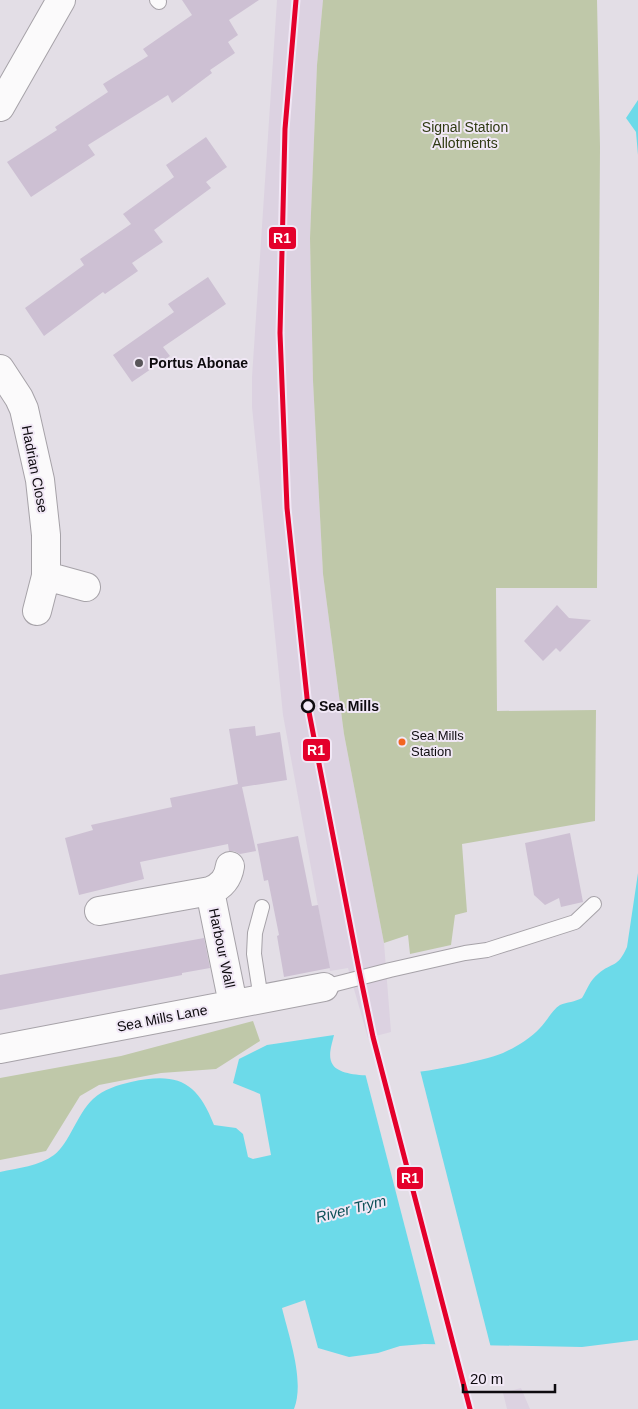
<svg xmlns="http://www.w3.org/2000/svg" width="638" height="1409" viewBox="0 0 638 1409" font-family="Helvetica,sans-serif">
  <rect width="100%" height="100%" fill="#e3dee6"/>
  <!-- built -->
  <path fill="#dcd2e1" d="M277,0H323L317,65L310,238L313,381L323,574L344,734L384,943L391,1032L368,1038L348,968L330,971L283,715L252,407V377Z
    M521,1388L530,1409H507L503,1393Z"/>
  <!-- green -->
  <path fill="#bfc8a9" d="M323,0H597L600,147L597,588H496L497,711L596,710L595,821L462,844L467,912L455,915L451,945L410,954L408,935L384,943L344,734L323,574L313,381L310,238L317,65Z
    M253,1021L260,1041L216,1069L161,1073L99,1085L80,1096L46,1151L0,1160V1078L121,1056Z"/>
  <!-- water -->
  <path fill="#6cdae9" d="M638,100V155L636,132L626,118Z
    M638,873V1340L582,1347L424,1344L400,1346L378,1353L349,1357L318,1348L305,1300L282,1308C289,1337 305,1381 294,1409H0V1172C18,1168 39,1166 54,1155C69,1144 77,1114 93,1099C104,1089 118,1085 131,1082C177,1072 197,1081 214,1125L236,1128L243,1134L248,1157L253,1159L271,1155L260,1094L233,1083L239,1059L267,1045L334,1035C332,1044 327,1057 333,1065C350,1090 476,1064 503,1053C516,1047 530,1039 540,1028C547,1021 552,1010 560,1005C567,1002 575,1002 582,998C587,990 590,980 598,974C613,961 617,969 627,947Z"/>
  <!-- pier -->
  <path fill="#e3dee6" d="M420,1070L491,1348L436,1347L365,1073Z"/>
  <!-- building -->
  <path fill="#cdc0d3" d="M182,0H259L229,20L238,35L228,42L235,53L210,70L212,73L172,103L168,95L88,145L95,155L31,197L7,162L57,130L55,127L108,92L103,84L148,56L143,49L192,15Z
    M206,137L227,167L206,182L211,188L154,230L163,242L132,263L138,271L105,294L103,292L44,336L25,308L84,265L80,259L131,224L123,214L174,177L166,165Z
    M208,277L226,304L163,347L170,356L132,382L113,355L174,312L168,304Z
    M557,605L569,618L591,620L560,652L556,648L543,661L524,641Z
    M255,726L256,736L280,732L287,780L242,787L256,851L240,854L234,851H229L228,844L140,862L144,879L79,895L65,838L93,830L91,825L172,807L170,798L238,784L229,729Z
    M570,833L583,902L561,907L559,898L545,905L534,895L525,843Z
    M298,836L312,906L318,905L330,968L284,977L277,936L279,935L268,880L264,881L257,844Z
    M204,938L210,968L182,973V975L0,1010V975Z"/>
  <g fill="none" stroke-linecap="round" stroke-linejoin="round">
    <!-- lane casing -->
    <g stroke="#a6a2a8" stroke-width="16">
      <path id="lane" d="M157,0L159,2
        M324,987L390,970L465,953L487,950L575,922L594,904
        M261,999L254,954L255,933L262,907"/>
    </g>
    <!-- street casing -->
    <g stroke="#a6a2a8" stroke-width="30">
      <path id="street" d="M0,107L61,0
        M0,369L19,398L24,409L40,480L46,535V576L37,611
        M46,576L86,587
        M210,891L233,1004
        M99,911L210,891C222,886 228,879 230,866
        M0,1049L324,987"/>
    </g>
    <!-- lane -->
    <use href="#lane" stroke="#fbfafb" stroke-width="14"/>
    <!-- street -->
    <use href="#street" stroke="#fbfafb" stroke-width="28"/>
    <!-- rail-1 casing -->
    <g stroke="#f1e8f6" stroke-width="9">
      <path id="rail-1" d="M296,0L285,129L280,333L287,508L308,707L359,970L373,1037L470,1409"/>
    </g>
    <!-- rail-1 -->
    <use href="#rail-1" stroke="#e4002b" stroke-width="5"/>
  </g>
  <!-- markers -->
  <circle fill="#59555a" stroke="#f1e8f6" stroke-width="2" cx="139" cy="363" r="5"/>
  <circle fill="#f1e8f6" stroke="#0e0b0f" stroke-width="2.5" cx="308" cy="706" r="6"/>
  <circle fill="#f26522" stroke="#f1e8f6" stroke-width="2" cx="402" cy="742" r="4.5"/>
  <g text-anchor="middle" stroke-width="4" stroke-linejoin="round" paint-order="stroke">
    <!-- bus labels -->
    <g font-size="13" fill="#0e0b0f" stroke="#f1e8f6" text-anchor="start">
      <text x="411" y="740">Sea Mills<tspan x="411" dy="16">Station</tspan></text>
    </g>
    <!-- park labels -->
    <g font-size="14" fill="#2f3a12" stroke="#f1e8f6">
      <text x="465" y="132">Signal Station<tspan x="465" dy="16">Allotments</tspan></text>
    </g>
    <!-- poi labels -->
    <g font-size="14" font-weight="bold" fill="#0e0b0f" stroke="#f1e8f6" text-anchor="start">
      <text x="149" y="368">Portus Abonae</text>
    </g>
    <!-- street labels -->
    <g font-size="14" fill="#0e0b0f" stroke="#f1e8f6">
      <text transform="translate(35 469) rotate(79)" y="5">Hadrian Close</text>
      <text transform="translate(222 948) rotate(78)" y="5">Harbour Wall</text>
      <text transform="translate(162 1018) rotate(-11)" y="5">Sea Mills Lane</text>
    </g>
    <!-- stop labels -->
    <g font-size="14" font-weight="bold" fill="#0e0b0f" stroke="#f1e8f6" text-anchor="start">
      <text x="319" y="711">Sea Mills</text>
    </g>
    <!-- water labels -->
    <g font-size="15" font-style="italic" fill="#0c5057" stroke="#f1e8f6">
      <text transform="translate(351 1209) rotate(-14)" y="5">River Trym</text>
    </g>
  </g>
  <g stroke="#f1e8f6" stroke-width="2">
    <rect x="268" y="226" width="29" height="24" rx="5" fill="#e4002b"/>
    <rect x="302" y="738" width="29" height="24" rx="5" fill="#e4002b"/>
    <rect x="396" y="1166" width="28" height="24" rx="5" fill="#e4002b"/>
  </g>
  <g font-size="14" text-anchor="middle" font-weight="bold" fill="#fff">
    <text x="282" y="243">R1</text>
    <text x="316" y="755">R1</text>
    <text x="410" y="1183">R1</text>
  </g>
  <!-- scale -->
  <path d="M463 1384v8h92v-8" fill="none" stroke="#0e0b0f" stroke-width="2.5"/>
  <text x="470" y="1384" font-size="15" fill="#0e0b0f" stroke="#f1e8f6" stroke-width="4" paint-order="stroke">20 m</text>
</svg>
